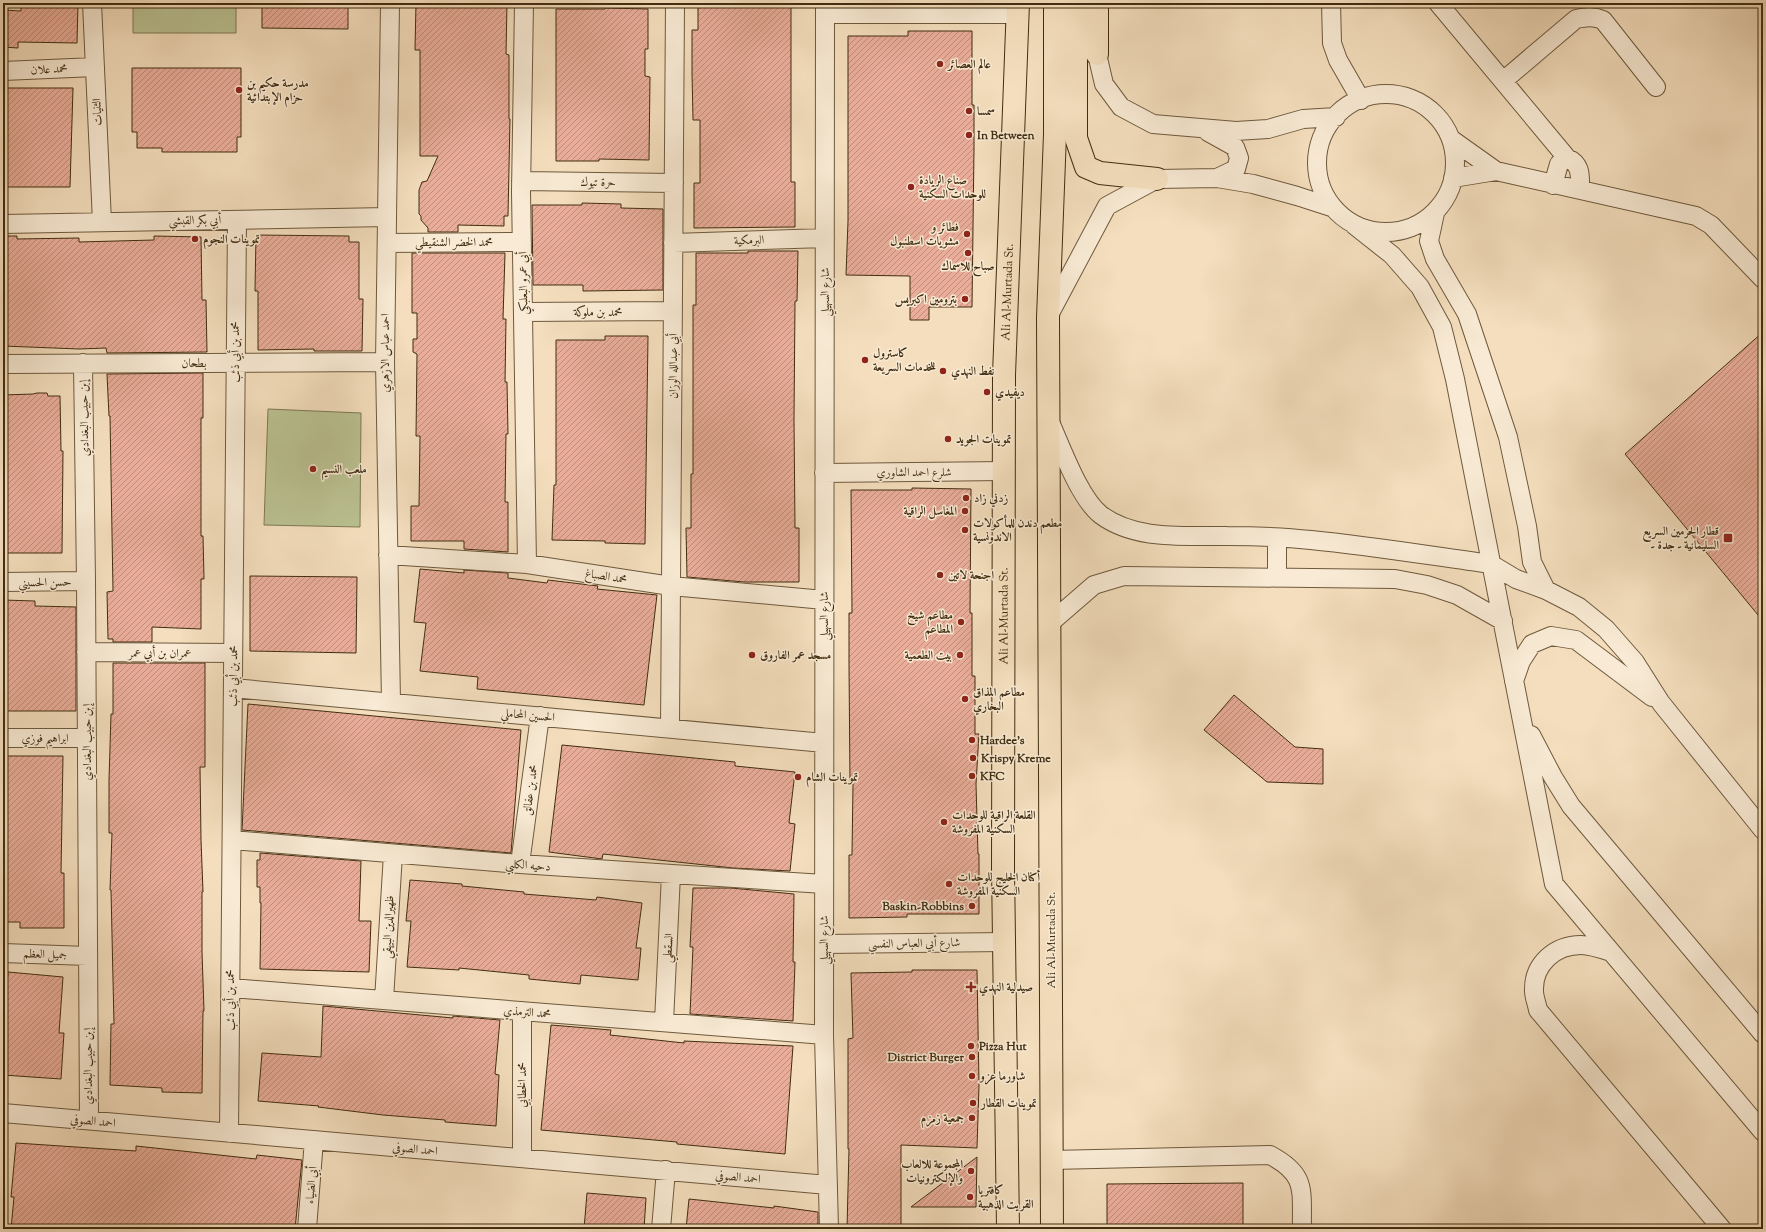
<svg xmlns="http://www.w3.org/2000/svg" width="1766" height="1232" viewBox="0 0 1766 1232" font-family="'Sorts Mill Goudy',Amiri,serif">
  <defs>
    <pattern id="building-hatch" width="6" height="6" patternUnits="userSpaceOnUse"><rect width="6" height="6" fill="#eaad9a"/><path d="M-1 1l2-2M0 6l6-6M5 7l2-2" fill="none" stroke="#bf8d7c"/></pattern>
  </defs>
  <rect width="100%" height="100%" fill="#f4debd"/>
  <filter id="stains"><feTurbulence type="fractalNoise" baseFrequency=".005" numOctaves="4"/><feColorMatrix values="0 0 0 0 .2 0 0 0 0 .09 0 0 0 0 .02 0 0 0 .5 -.17"/></filter>
  <radialGradient id="worn" r=".72"><stop offset=".6" stop-color="#630" stop-opacity="0"/><stop offset="1" stop-color="#630" stop-opacity=".3"/></radialGradient>
  <!-- pitch -->
  <path fill="#bac192" stroke="#7e7752" d="M133,3H236V33H133Z
    M268,409L361,413L360,527L264,525Z"/>
  <!-- building -->
  <path fill="url(#building-hatch)" stroke="#412d11" d="M21,3H78L77,43L18,42V48L3,47V10L21,11Z
    M262,3H348V29L262,28Z
    M416,3H507L506,54L509,55V119H510L508,216H504V226L458,225V232H428V228L421,220V216L419,214V190L422,182L427,181L438,156H420V50H415Z
    M698,3H791V182H795V227L694,228V183H700V120H693L692,73V30H698Z
    M605,8L648,9V49H645V76L650,77L649,160L599,159V161H556V9H605Z
    M908,31H972V105H974V149L972,307H929V320H910V276L846,275L848,221V36H908Z
    M132,68H241V137H237V152H162V148H137V132H132Z
    M3,88H73L70,187H3Z
    M582,203L621,204V208L663,209V290L583,291V285H533L532,205H582Z
    M256,235L349,236V242H359V299H363L362,351H314V349L258,350V291H255Z
    M3,236H17V239L79,238V242L154,240V236L201,237L202,300H206L207,352L107,353L106,348L79,349L3,346Z
    M748,251H798L797,301H795L794,419L795,528H799V582H744L687,577L686,528H691V474H693V305H696V253H748Z
    M412,253H505L503,319H506L505,382H507L508,434H506L505,502H508V552L464,549V541H411V506H419L420,436H416L417,354L413,352V339H417V313H412Z
    M1763,332V621L1625,454Z
    M605,336H648L645,544L605,543V541L552,540L554,485H556V340H605Z
    M203,373V418H201V536H203L204,579H201V629L152,627V642H113V639H108L107,592L113,591L110,416H109L107,374Z
    M37,393H47L48,396H60L61,451H63L62,553H3V395L33,394Z
    M912,488L971,489L970,613H972V676H975V734H979L976,784L978,854H979V914H907V917L849,918V855H852L853,784H850L849,664V613H852L851,490H912Z
    M420,569L464,573V570L508,573V578L547,583L548,580L598,586L597,589L657,595L644,705L477,689L478,677L420,671L426,623L414,622Z
    M250,576L357,577L356,653L250,651Z
    M3,600L35,601V606L76,607V711H3Z
    M113,663H205V767H200L201,840L203,892H202V952L204,1011H203L202,1093L162,1092V1088L110,1085L111,1024H114L111,890H110L112,833H109V780L111,714H113Z
    M1234,695L1295,747L1323,749V784L1267,782L1204,730Z
    M248,704L521,730L511,853L242,830Z
    M562,745L735,762V766L795,772L789,823L795,824L790,871L733,868L603,854L602,859L549,852Z
    M3,756H63L61,873H64V928H20V922H3Z
    M260,853L361,861L359,921H371L369,972L260,969L261,903H260V887H257V860H260Z
    M410,880L462,884V886L524,892V894L596,900L597,897L642,903L636,948H641L638,980L581,975L580,984L529,979V975L459,968V970L407,967L411,921H406Z
    M693,888H731L794,894L793,962H795L793,1021L690,1014L693,947H690Z
    M912,970H977L979,1085L977,1148L901,1145V1229H847L849,1149H848V1039L853,1038L851,973L912,972Z
    M8,972L63,977L59,1033H64L61,1079L3,1075V1042Z
    M323,1006L453,1018V1016L500,1020L495,1074L499,1075L496,1126L445,1122V1120L383,1115L318,1107L319,1106L258,1101L262,1053L321,1057Z
    M551,1025L611,1030L610,1035L684,1043V1041L793,1046L785,1154L677,1144V1142L541,1130Z
    M16,1143L136,1151V1146L256,1159L257,1155L302,1160L295,1229H11L14,1197H11Z
    M977,1157L976,1207H911Z
    M1243,1183V1229H1107V1184Z
    M587,1193L646,1198L644,1229H584Z
    M689,1199L774,1208V1206L818,1212V1229H686Z"/>
  <g fill="none" stroke-linecap="round" stroke-linejoin="round">
    <!-- minor casing -->
    <g stroke="#6e593c" stroke-width="20">
      <path id="minor" d="M92,3L102,222
        M390,3L385,362L391,702
        M524,3L521,192L527,564
        M825,3L824,1035L829,1229
        M1331,3L1332,43L1338,60L1361,100
        M1438,3L1567,158C1582,164 1580,177 1580,190
        M825,14H1018
        M1097,54L1104,84L1121,107L1153,124L1236,131L1268,129L1303,119L1336,117
        M3,71L95,67
        M1503,81L1576,19C1586,17 1593,16 1603,20L1656,87
        M1317 163a69 69 0 1 1 138 0a69 69 0 1 1-138 0Z
        M1208,132L1235,147L1239,158L1236,169L1217,178
        M1451,139L1496,171L1696,216L1711,225L1763,279
        M1453,178L1496,171
        M521,181L674,183
        M1553,185L1559,164L1567,158
        M1435,213L1429,241L1435,259L1467,314L1508,437L1527,526L1532,562L1546,590
        M3,224L387,217
        M1354,225L1392,255L1420,287L1442,327L1455,379L1554,884L1763,1132
        M387,243L522,242
        M673,243L825,238
        M523,312L673,311
        M1049,315L1107,206L1157,179L1217,178L1253,184L1297,196L1331,207
        M83,363L86,581L89,1120
        M3,364L385,362
        M1049,420C1061,446 1079,498 1101,515C1136,541 1185,535 1227,536C1255,536 1284,537 1311,540C1372,546 1432,556 1491,564L1516,579L1546,590L1579,607L1606,629L1635,662L1661,703L1763,830
        M824,473L1004,471
        M388,555L527,564L671,586L824,600
        M1277,578V538
        M3,582L86,581
        M1049,624L1094,585L1124,576L1395,579L1427,585L1457,595L1503,621
        M86,652L233,653
        M1514,681L1521,661L1532,644L1551,636L1576,640L1652,697
        M233,688L824,743
        M670,728L675,3
        M1531,735L1553,777L1571,806L1763,1034
        M3,738H87
        M232,840L520,864L824,884
        M520,864L540,716
        M824,944L1005,942
        M1611,952C1602,949 1590,945 1581,945C1555,945 1533,964 1534,991C1534,997 1537,1004 1538,1010L1722,1229
        M3,953L88,956
        M231,988L824,1035
        M384,1000L393,854
        M664,1022L671,874
        M3,1113L828,1185
        M229,1133L237,220
        M522,1158V1011
        M1052,1160L1270,1155C1308,1175 1301,1191 1302,1229
        M307,1229L314,1140
        M661,1229L666,1170"/>
    </g>
    <!-- major casing -->
    <g stroke="#412d11" stroke-width="24">
      <g id="major">
        <path id="s1" d="M1008,1229L1003,868L1004,375L1018,3"/>
        <path d="M1052,1229L1048,318L1055,134V3"/>
      </g>
    </g>
    <!-- highway casing -->
    <g stroke="#412d11" stroke-width="24">
      <path id="highway" d="M1076,3V138L1086,167L1100,173L1157,179
        M1097,3V54"/>
    </g>
    <!-- minor -->
    <use href="#minor" stroke="#f8ead4" stroke-width="18"/>
    <!-- major -->
    <use href="#major" stroke="#f4debd" stroke-width="22"/>
    <!-- highway -->
    <use href="#highway" stroke="#f4debd" stroke-width="22"/>
  </g>
  <!-- markers -->
  <g fill="#8f2418" stroke="#f8ead4" stroke-width="1.5">
    <circle cx="940" cy="64" r="4"/>
    <circle cx="239" cy="90" r="4"/>
    <circle cx="969" cy="111" r="4"/>
    <circle cx="969" cy="135" r="4"/>
    <circle cx="911" cy="187" r="4"/>
    <circle cx="967" cy="234" r="4"/>
    <circle cx="195" cy="239" r="4"/>
    <circle cx="968" cy="253" r="4"/>
    <circle cx="965" cy="299" r="4"/>
    <circle cx="865" cy="360" r="4"/>
    <circle cx="943" cy="371" r="4"/>
    <circle cx="987" cy="392" r="4"/>
    <circle cx="948" cy="439" r="4"/>
    <circle cx="313" cy="469" r="4"/>
    <circle cx="966" cy="498" r="4"/>
    <circle cx="965" cy="511" r="4"/>
    <circle cx="965" cy="530" r="4"/>
    <rect x="1723" y="533" width="10" height="10" rx="2"/>
    <circle cx="940" cy="575" r="4"/>
    <circle cx="961" cy="622" r="4"/>
    <circle cx="752" cy="655" r="4"/>
    <circle cx="960" cy="655" r="4"/>
    <circle cx="965" cy="699" r="4"/>
    <circle cx="972" cy="740" r="4"/>
    <circle cx="973" cy="758" r="4"/>
    <circle cx="972" cy="776" r="4"/>
    <circle cx="798" cy="777" r="4"/>
    <circle cx="944" cy="822" r="4"/>
    <circle cx="949" cy="884" r="4"/>
    <circle cx="972" cy="906" r="4"/>
    <path d="M969 981h4v4h4v4h-4v4h-4v-4h-4v-4h4z"/>
    <circle cx="971" cy="1046" r="4"/>
    <circle cx="972" cy="1057" r="4"/>
    <circle cx="972" cy="1076" r="4"/>
    <circle cx="973" cy="1103" r="4"/>
    <circle cx="972" cy="1118" r="4"/>
    <circle cx="971" cy="1171" r="4"/>
    <circle cx="970" cy="1197" r="4"/>
  </g>
  <g text-anchor="middle" stroke-width="3" stroke-linejoin="round" paint-order="stroke">
    <!-- poi labels -->
    <g font-size="12" font-weight="bold" fill="#412d11" stroke="#f8ead4" text-anchor="start">
      <text x="948" y="68">عالم العصائر</text>
      <text x="247" y="87">مدرسة حكيم بن<tspan x="247" dy="14">حزام الإبتدائية</tspan></text>
      <text x="977" y="115">سمسا</text>
      <text x="977" y="139">In Between</text>
      <text x="919" y="184">صناع الريادة<tspan x="919" dy="14">للوحدات السكنية</tspan></text>
      <text x="959" y="231" text-anchor="end">فطائر و<tspan x="959" dy="14">مشويات اسطنبول</tspan></text>
      <text x="203" y="243">تموينات النجوم</text>
      <text x="968" y="270" text-anchor="middle">صباح للاسماك</text>
      <text x="957" y="303" text-anchor="end">بترومين اكبريس</text>
      <text x="873" y="357">كاسترول<tspan x="873" dy="14">للخدمات السريعة</tspan></text>
      <text x="951" y="375">نفط النهدي</text>
      <text x="995" y="396">ديفيدي</text>
      <text x="956" y="443">تموينات الجويد</text>
      <text x="321" y="473">ملعب النسيم</text>
      <text x="974" y="502">زدني زاد</text>
      <text x="957" y="515" text-anchor="end">المغاسل الراقية</text>
      <text x="973" y="527">مطعم دندن للمأكولات<tspan x="973" dy="14">الاندونسية</tspan></text>
      <text x="1719" y="535" text-anchor="end">قطار الحرمين السريع<tspan x="1719" dy="14">- السليمانية - جدة</tspan></text>
      <text x="948" y="579">اجنحة لاتين</text>
      <text x="953" y="619" text-anchor="end">مطاعم شيخ<tspan x="953" dy="14">المطاعم</tspan></text>
      <text x="760" y="659">مسجد عمر الفاروق</text>
      <text x="952" y="659" text-anchor="end">بيت الطعمية</text>
      <text x="973" y="696">مطاعم المذاق<tspan x="973" dy="14">البخاري</tspan></text>
      <text x="980" y="744">Hardee's</text>
      <text x="981" y="762">Krispy Kreme</text>
      <text x="980" y="780">KFC</text>
      <text x="806" y="781">تموينات الشام</text>
      <text x="952" y="819">القلعة الراقية للوحدات<tspan x="952" dy="14">السكنية المفروشة</tspan></text>
      <text x="957" y="881">أكنان الخليج للوحدات<tspan x="957" dy="14">السكنية المفروشة</tspan></text>
      <text x="964" y="910" text-anchor="end">Baskin-Robbins</text>
      <text x="979" y="991">صيدلية النهدي</text>
      <text x="979" y="1050">Pizza Hut</text>
      <text x="964" y="1061" text-anchor="end">District Burger</text>
      <text x="980" y="1080">شاورما عزو</text>
      <text x="981" y="1107">تموينات القطار</text>
      <text x="964" y="1122" text-anchor="end">جمعية زمزم</text>
      <text x="963" y="1168" text-anchor="end">المجموعة للالعاب<tspan x="963" dy="14">والإلكترونيات</tspan></text>
      <text x="978" y="1194">كافتريا<tspan x="978" dy="14">القريت الذهبية</tspan></text>
    </g>
    <!-- street labels -->
    <g font-size="12" fill="#412d11" stroke="#f8ead4">
      <text transform="translate(49 69) rotate(-3)" y="4">محمد علان</text>
      <text transform="translate(97 112) rotate(-93)" y="4">الثنيات</text>
      <text x="598" y="186">حرة تبوك</text>
      <text transform="translate(195 220) rotate(-1)" y="4">أبي بكر القبشي</text>
      <text transform="translate(749 240) rotate(-2)" y="4">البرمكية</text>
      <text x="454" y="246">محمد الخضر الشنقيطي</text>
      <text transform="translate(523 283) rotate(-91)" y="4">أبي عمرو البعلبكي</text>
      <text transform="translate(825 292) rotate(-90)" y="4">شارع السهيلي</text>
      <text dy="4" stroke="none"><textPath href="#s1" startOffset="937">Ali Al-Murtada St.</textPath></text>
      <text x="598" y="316">محمد بن ملوكة</text>
      <text transform="translate(235 352) rotate(-90)" y="4">محمد بن أبي ذئب</text>
      <text transform="translate(385 353) rotate(-90)" y="4">احمد عباس الازهري</text>
      <text x="194" y="367">بطحان</text>
      <text transform="translate(673 366) rotate(-90)" y="4">أبي عبدالله الوزان</text>
      <text transform="translate(84 418) rotate(-91)" y="4">إبن حبيب البغدادي</text>
      <text x="914" y="476">شلرع احمد الشاوري</text>
      <text transform="translate(606 576) rotate(9)" y="4">محمد الصباغ</text>
      <text transform="translate(45 582) rotate(-1)" y="4">حسن الحسيني</text>
      <text transform="translate(824 616) rotate(-90)" y="4">شارع السهيلي</text>
      <text dy="4" stroke="none"><textPath href="#s1" startOffset="613">Ali Al-Murtada St.</textPath></text>
      <text x="160" y="657">عمران بن أبي عمر</text>
      <text transform="translate(233 676) rotate(-89)" y="4">محمد بن أبي ذئب</text>
      <text transform="translate(528 715) rotate(5)" y="4">الحسين المحاملي</text>
      <text x="45" y="742">ابراهيم فوزي</text>
      <text transform="translate(87 742) rotate(-90)" y="4">إبن حبيب البغدادي</text>
      <text transform="translate(530 790) rotate(-82)" y="4">محمد بن عفالق</text>
      <text transform="translate(528 865) rotate(4)" y="4">دحيه الكلبي</text>
      <text transform="translate(388 927) rotate(-87)" y="4">ظهيرالدين البيهقي</text>
      <text transform="translate(824 940) rotate(-90)" y="4">شارع السهيلي</text>
      <text transform="translate(1051 940) rotate(-90)" y="4">Ali Al-Murtada St.</text>
      <text transform="translate(914 943) rotate(-1)" y="4">شارع أبي العباس النفسي</text>
      <text transform="translate(668 948) rotate(-87)" y="4">السقطي</text>
      <text transform="translate(45 954) rotate(2)" y="4">جميل العظم</text>
      <text transform="translate(230 1000) rotate(-90)" y="4">محمد بن أبي ذئب</text>
      <text transform="translate(527 1012) rotate(4)" y="4">محمد الترمذي</text>
      <text transform="translate(88 1066) rotate(-90)" y="4">إبن حبيب البغدادي</text>
      <text transform="translate(522 1085) rotate(-90)" y="4">محمد الخطابي</text>
      <text transform="translate(93 1121) rotate(5)" y="4">احمد الصوفي</text>
      <text transform="translate(415 1149) rotate(5)" y="4">احمد الصوفي</text>
      <text transform="translate(738 1177) rotate(5)" y="4">احمد الصوفي</text>
      <text transform="translate(311 1185) rotate(-85)" y="4">أبي الضياء</text>
    </g>
  </g>
  <!-- margin -->
  <rect width="1766" height="1232" fill="none" stroke="#f4debd" stroke-width="16"/>
  <rect x="4" y="4" width="1758" height="1224" fill="none" stroke="#412d11" stroke-width="2"/>
  <rect x="8" y="8" width="1750" height="1216" fill="none" stroke="#412d11"/>
  <rect width="100%" height="100%" filter="url(#stains)"/>
  <rect width="100%" height="100%" fill="url(#worn)"/>
</svg>
